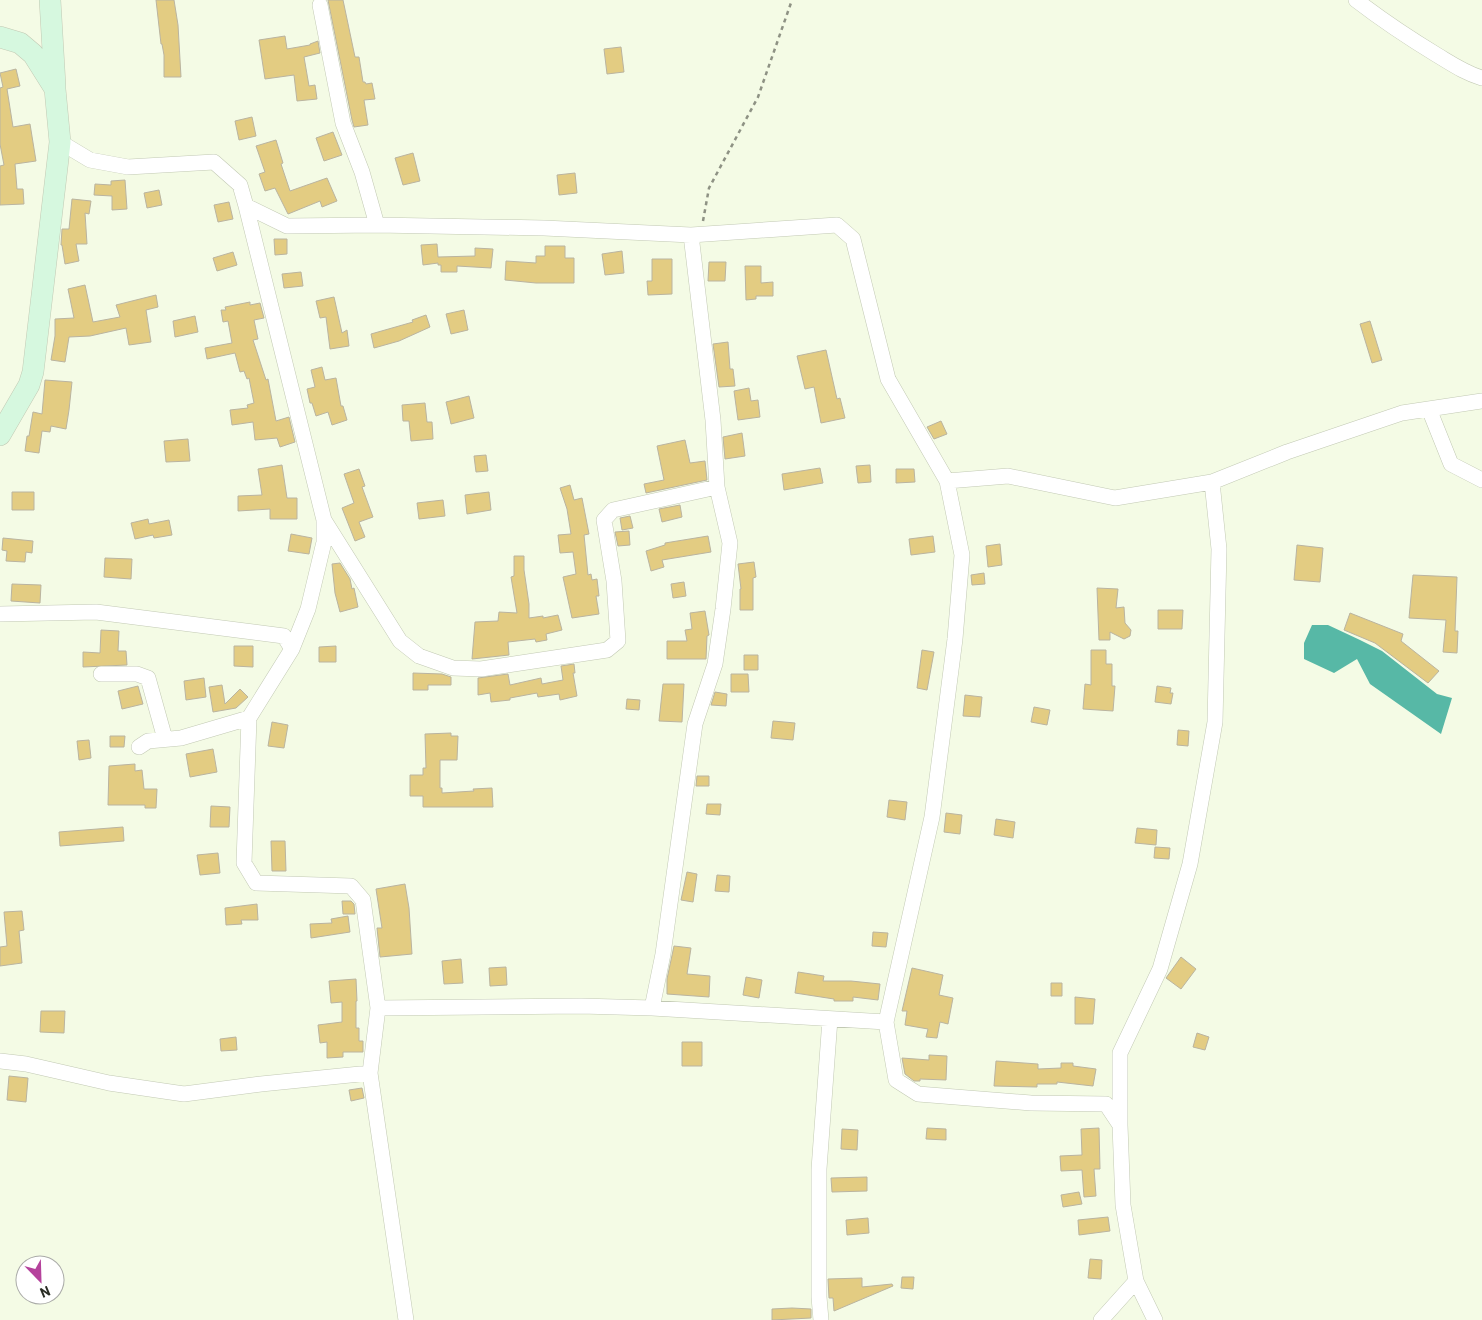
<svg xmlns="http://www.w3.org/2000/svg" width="1482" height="1320" viewBox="0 0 1482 1320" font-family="Barlow,sans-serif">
  <rect width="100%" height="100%" fill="#f4fbe5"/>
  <!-- water -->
  <path fill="#57b8a6" d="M1312,625H1328L1360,640L1382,651L1437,694L1452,698L1441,734L1370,684L1357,659L1334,673L1304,659V643Z"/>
  <!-- building -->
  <path fill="#e3cc82" stroke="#bab4a0" d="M156,0H174L178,25L181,77H164V55L162,44H161Z
    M328,0H343L355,57H359L363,82H365L366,84L372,83L375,99L364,100L368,125L354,127L352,120Z
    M285,36L287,49L310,45V44L318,41L320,53L304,57L309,86L315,85L317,99L297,101L294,75L265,79L259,40Z
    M621,47L624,72L607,74L604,49Z
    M16,69L20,86L7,89L13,127L30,124L36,161L15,164L17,189H23L24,204L0,205V166L4,165L0,144V88L3,87L0,73Z
    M252,117L256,136L239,140L235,121Z
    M333,132L342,155L324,161L316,138Z
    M276,140L283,163L281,164L290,191L327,178L337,201L322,207L320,201L288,214L275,188L265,191L259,174L265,172L256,146Z
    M413,153L420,181L403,185L395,158Z
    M575,173L577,193L559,195L557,175Z
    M125,180L127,209L112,210V196L94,195L95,184L111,185V181Z
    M159,190L162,205L147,208L144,193Z
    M72,199L91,201L89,214L85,213L87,244H76L79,261L65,264L62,245H61L62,229H69Z
    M229,202L233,219L218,222L214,205Z
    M274,239H287V254L275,255Z
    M437,244L438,257L475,256V248L493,249L491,268L457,266V272H441V265H438V263L423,265L421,245Z
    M545,246H565V258H574V283H536L505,280L506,261L536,263V256H545Z
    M622,251L624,273L605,275L602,254Z
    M233,252L237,265L217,271L213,258Z
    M652,259H672V294L648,295L647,281H652Z
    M709,262H726L725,281H708Z
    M745,266H761V283L773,282V296H756V299L746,300Z
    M301,272L303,286L284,288L282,274Z
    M85,285L93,322L120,317L116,305L156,295L158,307L146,310L151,342L129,345L126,328L90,336L69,337L65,362L51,360L55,336V319L74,318L68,289Z
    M334,297L342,333L347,330L349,346L330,349L326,317L320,318L316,301Z
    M250,302V305L260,303L264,318L254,320L258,339L253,340L266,380L268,379L276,421L289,417L295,442L280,447L277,438L255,440L253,422L232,425L230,410L248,408L247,405L254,403L249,378L247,379L244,371L240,372L235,353L207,359L205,348L232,343L228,321L223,322L221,310H226L225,307Z
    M464,310L468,330L451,334L446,314Z
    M426,315L430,327L399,341L374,348L371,334L413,322L412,320Z
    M195,316L198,332L175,337L173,321Z
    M1370,321L1382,360L1372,363L1360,324Z
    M728,342L730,369H733L735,386L719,387L713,344Z
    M826,350L837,399L840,398L845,418L821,423L814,387L805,389L797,356Z
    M322,367L325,380L336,378L341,406H343L347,420L332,425L328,412L316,416L312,403H310L307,389L315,387L311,370Z
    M45,380L72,382L69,410L66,429L51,426L50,432L42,431L39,453L25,451L27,436H29L33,412L42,414Z
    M749,388L751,401L758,400L760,417L738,420L734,391Z
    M469,396L474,418L451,424L446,402Z
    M425,403L427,422H432L433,439L411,441L409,421H403L402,405Z
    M941,421L947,434L934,439L927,427Z
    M742,433L745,456L725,459L723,437Z
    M188,439L190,461L166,462L164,441Z
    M685,440L690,463L705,461L707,480L646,493L644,484L664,480L657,446Z
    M486,455L488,471L476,472L474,456Z
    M282,465L287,498H297V519H270V509L238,511V496L262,495L258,469Z
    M870,465L871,482L858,483L856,466Z
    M820,468L823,483L784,490L782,474Z
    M359,469L365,486L362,487L373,517L359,522L365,537L355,541L342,508L354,503L344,474Z
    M896,469H914L915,482L896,483Z
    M570,485L574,500L582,498L589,534L584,535L588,575L591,574L592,580L597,579L599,596H596L599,614L572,618L563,577L576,574L573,552L560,553L558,535L571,534L567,509L560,488Z
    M12,492H34V510H12Z
    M489,492L491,510L467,514L465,495Z
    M443,500L445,516L419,519L417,503Z
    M680,505L682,517L662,522L659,509Z
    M630,516L633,528L622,530L620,518Z
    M148,519L149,524L169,520L172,535L154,538L153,535L135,539L131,523Z
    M629,531L630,545L618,546L615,532Z
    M291,534L312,538L309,554L288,551Z
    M708,536L711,552L662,560L664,567L651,571L646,551L665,545V543Z
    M933,536L935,552L911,555L909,539Z
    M3,538L33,541L32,553L26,552L25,562L6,561L7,551L2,550Z
    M1000,544L1002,565L988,567L986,546Z
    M1297,545L1323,548L1320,582L1294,580Z
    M514,556H524V570L529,604V618L543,616V618L558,615L562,630L546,634L547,640L536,642L535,639L508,642L509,655L472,659L475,622L498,621L499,612L517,613L511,577L514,576Z
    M105,558L132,559L131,579L104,577Z
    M754,562L756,577L753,578V610H740V589H741L738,564Z
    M340,563L350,579L352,589L354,588L358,607L340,612L335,593L332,564Z
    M984,573L985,584L972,585L971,575Z
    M1413,575L1457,577L1455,631H1458L1457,653L1443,652L1446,620L1409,618Z
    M684,582L686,596L673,598L671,584Z
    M12,584L41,585L40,603L11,601Z
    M1097,588L1118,589L1116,608L1124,607L1125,623L1131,630L1130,636L1124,639L1110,632V640H1099Z
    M1158,610H1183L1182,629H1158Z
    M705,611L709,635L707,636L706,659H667V641H687L685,630L692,629L690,613Z
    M1350,613L1403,634L1401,641L1439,671L1428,683L1375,643L1344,630Z
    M101,630L119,631L118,651H126L127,665L83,667V652L100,653Z
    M234,646H253V667L234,666Z
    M336,646V662H319V647Z
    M922,650L934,652L927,690L917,688Z
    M1091,650H1106V664H1112V686H1115L1113,711L1083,709L1085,684L1091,685Z
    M744,655H758V670H744Z
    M574,664L575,673H573L577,696L560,700L559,694L538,697L537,693L510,698V700L491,702L490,693L478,695V678L508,674L510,685L541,678L542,684L563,680L561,666Z
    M413,673L442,674L451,677V685H428V690H413Z
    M731,674H748L749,692H731Z
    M204,678L206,697L186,700L184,681Z
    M663,684H684L682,722L659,721Z
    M222,685L225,704L240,689L248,697L236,708L213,712L209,687Z
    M138,686L143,704L122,709L118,691Z
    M1157,686L1171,688L1170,693H1173L1171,704L1155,702Z
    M715,692L727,694L726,706L711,705Z
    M965,695L982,697L980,717L963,716Z
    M627,699L640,700L639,710L626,709Z
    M1034,707L1050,710L1047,725L1031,722Z
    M773,721L795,723L793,740L771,738Z
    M272,722L288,725L284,748L268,746Z
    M1178,730L1189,731L1188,746L1177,745Z
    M451,733V736H458L457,760H440V788H442V793L474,791L473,789L492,788L493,807H423V796H410V775H423V768H426L425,734Z
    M110,736H125L124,747H110Z
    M89,740L91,758L79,760L77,741Z
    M213,749L217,772L190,777L186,754Z
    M135,764V771L142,770L144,789H157L156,808H145V805H108L109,766Z
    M697,776H709V786H696Z
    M889,800L907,802L905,820L887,817Z
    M707,804H721L720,815L706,814Z
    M211,806L230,807L229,827H210Z
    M946,813L962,815L960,834L944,832Z
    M996,819L1015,822L1013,838L994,835Z
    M123,827L124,841L60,846L59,832Z
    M1137,828L1157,830L1156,845L1135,843Z
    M271,841H285L286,871H272Z
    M1155,847L1170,848L1169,859L1154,858Z
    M218,853L220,873L200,875L197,855Z
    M687,872L697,874L693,902L681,900Z
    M717,875L730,876L729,892L715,891Z
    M405,884L409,908L412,954L380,957L377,928H382L376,889Z
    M342,901H351L354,904L355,914H343Z
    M257,904L258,920H241L242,924L226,925L225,908Z
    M22,911L24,930L19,931L22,963L0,966V947L7,946L4,912Z
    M348,916L350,932L311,938L310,924L332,923L331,919Z
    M873,932L888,933L886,947L872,946Z
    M674,946L691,948L687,974L710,976L709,997L667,994V979Z
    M1181,957L1196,969L1181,989L1166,978Z
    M461,959L463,983L444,984L442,961Z
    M506,967L507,985L490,986L489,968Z
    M912,968L943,975L939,995L953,998L948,1024L940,1022L937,1038L926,1037L928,1029L905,1025L907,1011H902Z
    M798,972L824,976L823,981H851L880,984L878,1000L853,997V1001H834V999L795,993Z
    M746,977L762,980L759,998L743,995Z
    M356,979L357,1001H356V1028H359V1041H363V1052H343V1057L327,1058V1042L320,1043L318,1025L342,1022V1002L331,1003L329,981Z
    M1051,983H1062V996H1051Z
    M1075,997L1095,999L1093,1024H1075Z
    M41,1011H65L64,1033L40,1032Z
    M1197,1033L1209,1037L1205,1050L1193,1047Z
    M236,1037L237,1050L221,1051L220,1039Z
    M682,1042H702V1066H682Z
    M929,1055L947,1056L946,1080L920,1079V1081H914L905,1074L902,1058L929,1060Z
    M996,1061L1038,1064V1069L1061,1068V1063H1073V1066L1096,1069L1093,1086L1057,1082V1084H1037V1087L994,1086Z
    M9,1076L28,1078L26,1102L7,1100Z
    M362,1088L364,1098L351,1101L349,1090Z
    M927,1128L946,1129V1140L926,1139Z
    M1099,1128L1100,1169H1094L1096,1196L1084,1197L1082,1170L1061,1171L1060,1156L1082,1155L1081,1129Z
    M842,1129L858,1130L857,1150L841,1149Z
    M867,1177V1191L832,1192L831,1178Z
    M1079,1192L1082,1204L1063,1207L1061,1195Z
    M1108,1217L1110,1231L1079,1235L1078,1220Z
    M868,1218L869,1233L847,1235L846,1220Z
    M1090,1259L1102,1260L1101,1279L1088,1278Z
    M902,1277H914L913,1289L901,1288Z
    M862,1278V1287L892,1284L893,1286L834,1311L833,1298H829L828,1279Z
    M792,1308L811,1309V1318L772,1320V1309Z"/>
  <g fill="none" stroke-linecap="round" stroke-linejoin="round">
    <!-- street casing -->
    <g stroke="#c2c9b4" stroke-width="16">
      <path id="street" d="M1356,0C1382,20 1409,38 1437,55C1452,64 1465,73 1482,78
        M320,5L343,123L362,172L377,225
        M60,142L90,160L128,167L214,162L240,185L246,206L287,226L377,225L544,228L691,235L837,225L853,239L888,379L947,481L1008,476L1115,498L1212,482L1287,452L1402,413L1482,401
        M1429,409L1451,464L1482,480
        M324,520L400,641L419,656L453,668L481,669L607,650L618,641L614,581L604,520L613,510L717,487
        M0,614L96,612L284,636L292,649
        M101,674H137L148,678L165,739
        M139,747L148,741L181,738L249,718
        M378,1008L581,1006L652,1008L886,1022L932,817L955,639L962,555L947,481
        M652,1008L663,954L695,724L715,664L723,609L730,543L717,487L713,420L691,235
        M886,1022L896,1080L918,1094L1031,1103L1106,1104L1120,1125L1123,1205L1136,1281L1101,1320
        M0,1061L26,1064L109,1083L184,1094L261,1084L370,1073L378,1008L363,900L351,886L256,883L244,863L249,718L292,649L308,609L324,542V520L246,206
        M370,1073L406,1320
        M1120,1125V1053L1160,969L1190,864L1215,722L1219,549L1212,482
        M1136,1281L1155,1320
        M821,1320L819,1297V1169L830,1019"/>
    </g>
    <!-- secondary casing -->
    <g stroke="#c2c9b4" stroke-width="22">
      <path id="secondary" d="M50,0L55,85
        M0,37L20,43L33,54L55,89L60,142L33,372L29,385L0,435"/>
    </g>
    <!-- path -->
    <path stroke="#8e9284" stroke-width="2.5" stroke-dasharray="4 4" stroke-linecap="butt" d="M703,221L709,188L758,97L792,0"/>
    <!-- street -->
    <use href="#street" stroke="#fff" stroke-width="15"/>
    <!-- secondary -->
    <use href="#secondary" stroke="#d6f8df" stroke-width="21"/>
  </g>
  <!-- north arrow -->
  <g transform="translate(40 1280) rotate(157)"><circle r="24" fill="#ffffff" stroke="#aaaba8"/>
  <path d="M0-4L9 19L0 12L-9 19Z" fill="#b5429c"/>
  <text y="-8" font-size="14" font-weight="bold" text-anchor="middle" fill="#2a2d25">N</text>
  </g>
</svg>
